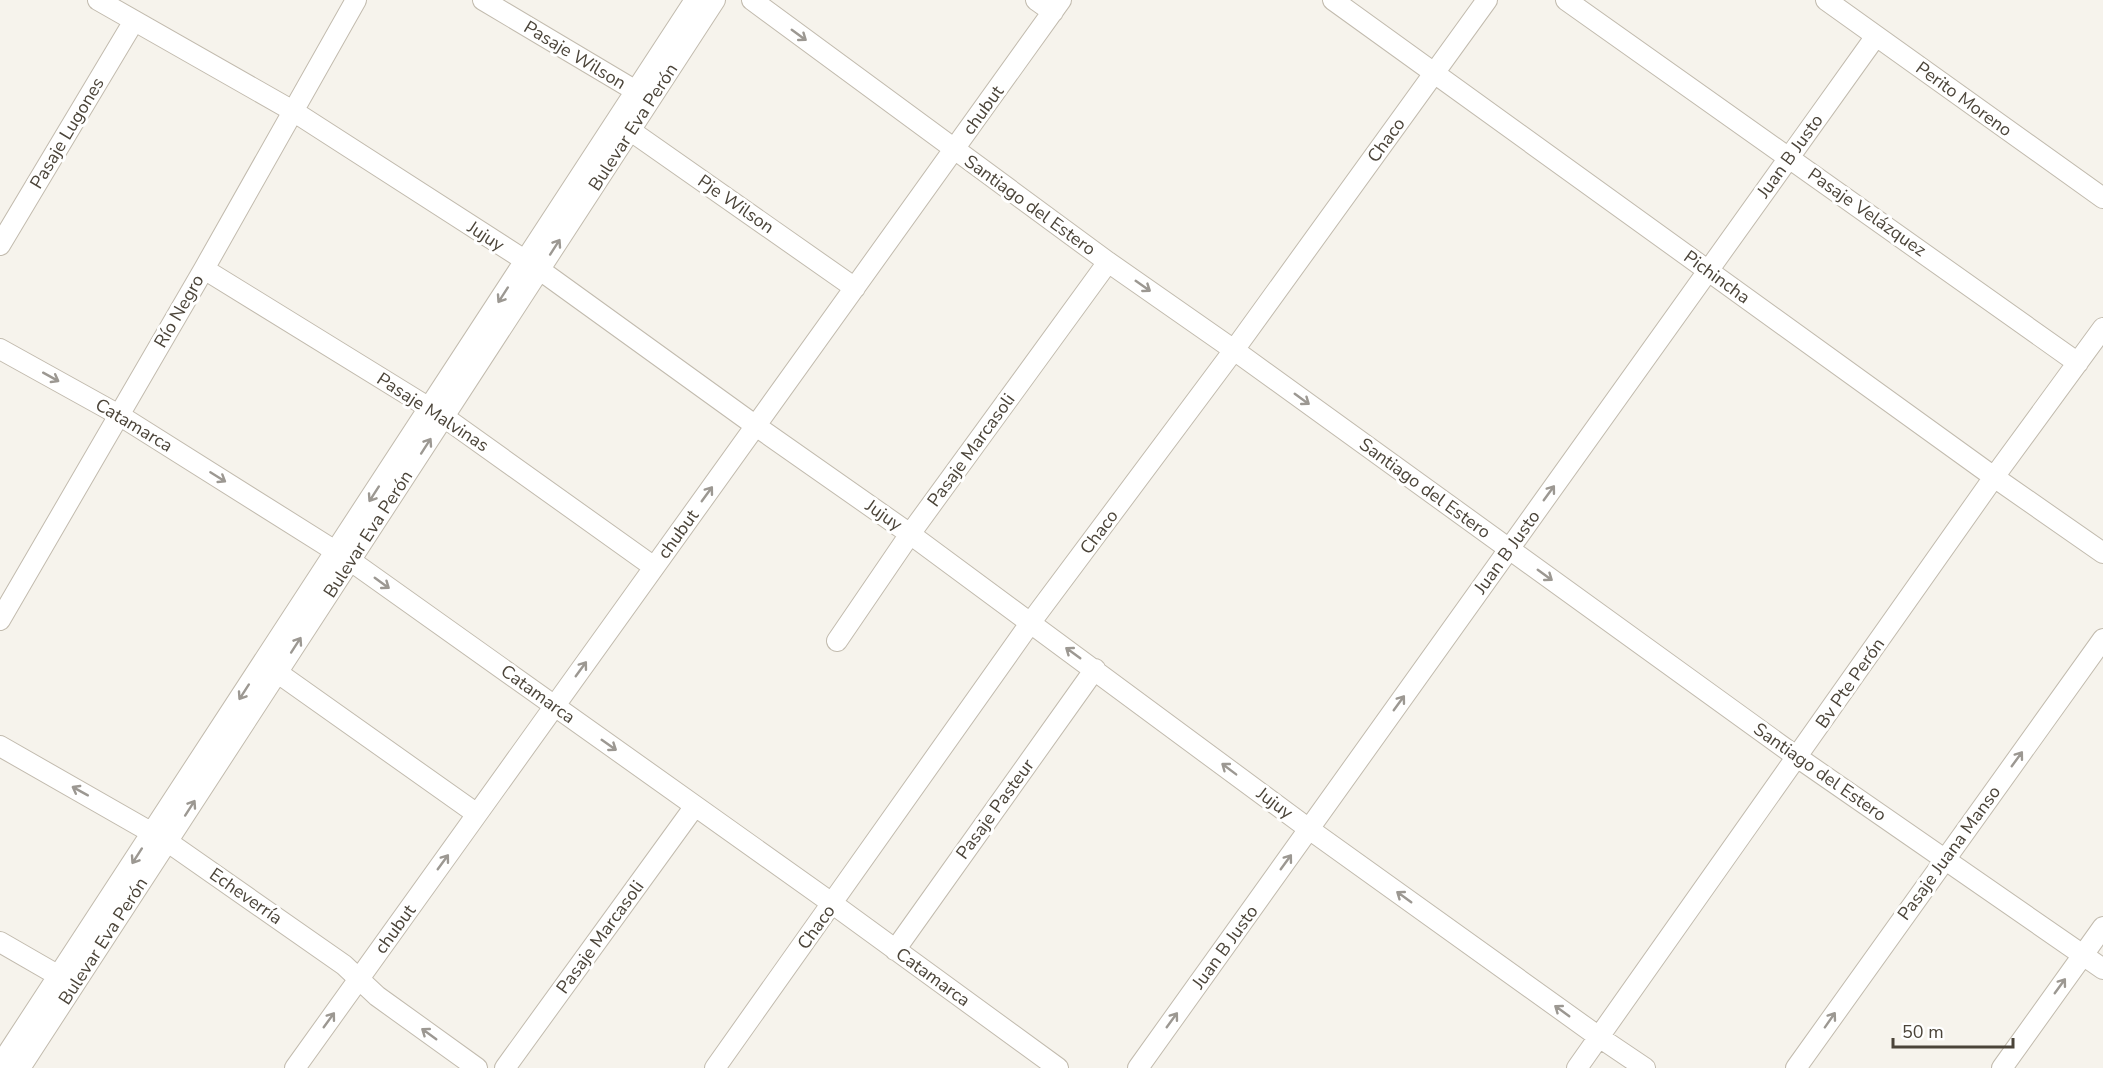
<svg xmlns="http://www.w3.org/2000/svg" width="2103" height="1068" viewBox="0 0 2103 1068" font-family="'Nunito Sans',sans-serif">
  <rect width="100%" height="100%" fill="#f6f3ec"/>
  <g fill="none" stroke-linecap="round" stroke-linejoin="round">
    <!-- minor casing -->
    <g stroke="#c2bbae" stroke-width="22">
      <path id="minor" d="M98,0L293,111L540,270L756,426L910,534L1309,829L1599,1037L1645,1068
        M483,0L636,91
        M752,0L1108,262L1234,350L1797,757L2103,969
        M1036,0L1053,12
        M1333,0L1994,477L2103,553
        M1566,0L2078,363
        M1826,0L2103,198
        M621,124L855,288
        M0,245L134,21
        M204,269L444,417L654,567
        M0,349L119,415L351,561L833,904L1058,1068
        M0,620L204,269L356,0
        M837,641L910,534L1108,262
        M278,673L477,814
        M0,746L168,842L344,965L377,996L477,1068
        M0,942L59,976
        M895,950L1095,669
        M0,1065L695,0
        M20,1068L715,0
        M295,1068L1061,0
        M505,1068L695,806
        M715,1068L1031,622L1234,350L1487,0
        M1138,1068L1876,36
        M1577,1068L1994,477L2103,328
        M1796,1068L2103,639
        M2002,1068L2103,927"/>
    </g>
    <!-- minor -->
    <use href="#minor" stroke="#fff" stroke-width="20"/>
  </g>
  <!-- one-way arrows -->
  <defs><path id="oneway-shaft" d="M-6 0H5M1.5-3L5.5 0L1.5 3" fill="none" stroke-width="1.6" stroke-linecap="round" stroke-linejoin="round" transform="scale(1.5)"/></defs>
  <g stroke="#9c9892">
    <use href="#oneway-shaft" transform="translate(799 35) rotate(36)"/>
    <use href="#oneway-shaft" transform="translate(555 247) rotate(-57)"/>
    <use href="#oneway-shaft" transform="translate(1143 286) rotate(35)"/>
    <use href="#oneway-shaft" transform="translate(503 295) rotate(123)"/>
    <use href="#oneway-shaft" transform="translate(51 377) rotate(29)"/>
    <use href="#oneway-shaft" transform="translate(1302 399) rotate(36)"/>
    <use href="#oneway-shaft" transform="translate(426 446) rotate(-57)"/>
    <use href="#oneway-shaft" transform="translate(218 477) rotate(32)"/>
    <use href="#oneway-shaft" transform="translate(1549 493) rotate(-54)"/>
    <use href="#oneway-shaft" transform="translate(374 494) rotate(123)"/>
    <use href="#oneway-shaft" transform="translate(707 494) rotate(-54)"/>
    <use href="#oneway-shaft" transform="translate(1545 575) rotate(36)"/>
    <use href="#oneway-shaft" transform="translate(382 583) rotate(36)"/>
    <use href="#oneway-shaft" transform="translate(296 645) rotate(-57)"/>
    <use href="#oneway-shaft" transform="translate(1073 653) rotate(-144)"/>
    <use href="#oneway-shaft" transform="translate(581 669) rotate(-54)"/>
    <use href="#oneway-shaft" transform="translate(244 692) rotate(123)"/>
    <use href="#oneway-shaft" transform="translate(1399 703) rotate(-54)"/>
    <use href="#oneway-shaft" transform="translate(609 745) rotate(35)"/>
    <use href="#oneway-shaft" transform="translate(2017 759) rotate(-54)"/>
    <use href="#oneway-shaft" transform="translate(1229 769) rotate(-143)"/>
    <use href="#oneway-shaft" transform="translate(80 791) rotate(-151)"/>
    <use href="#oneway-shaft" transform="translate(190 808) rotate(-57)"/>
    <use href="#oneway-shaft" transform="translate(137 856) rotate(123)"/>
    <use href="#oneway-shaft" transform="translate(443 862) rotate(-54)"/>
    <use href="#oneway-shaft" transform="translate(1286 862) rotate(-54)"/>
    <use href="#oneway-shaft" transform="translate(1404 897) rotate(-144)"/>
    <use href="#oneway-shaft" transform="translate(2060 986) rotate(-54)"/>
    <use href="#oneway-shaft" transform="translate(1562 1011) rotate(-144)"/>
    <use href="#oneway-shaft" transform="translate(329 1020) rotate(-54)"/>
    <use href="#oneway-shaft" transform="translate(1172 1020) rotate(-54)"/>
    <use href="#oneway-shaft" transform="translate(1830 1020) rotate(-55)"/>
    <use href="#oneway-shaft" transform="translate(429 1034) rotate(-144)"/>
  </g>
  <g text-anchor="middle" stroke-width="6" stroke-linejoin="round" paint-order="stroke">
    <!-- street labels -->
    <g font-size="18" fill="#4b4439" stroke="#fff">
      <text transform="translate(575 55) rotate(31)" y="6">Pasaje Wilson</text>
      <text transform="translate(1964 99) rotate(36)" y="6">Perito Moreno</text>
      <text transform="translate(983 110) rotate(-54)" y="6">chubut</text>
      <text transform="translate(633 127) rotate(-57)" y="6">Bulevar Eva Perón</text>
      <text transform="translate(67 133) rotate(-59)" y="6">Pasaje Lugones</text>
      <text transform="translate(1386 140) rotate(-54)" y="6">Chaco</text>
      <text transform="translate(1790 156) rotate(-54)" y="6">Juan B Justo</text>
      <text transform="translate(736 204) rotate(35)" y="6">Pje Wilson</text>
      <text transform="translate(1030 205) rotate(36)" y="6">Santiago del Estero</text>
      <text transform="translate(1867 212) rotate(35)" y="6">Pasaje Velázquez</text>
      <text transform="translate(486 236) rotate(33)" y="6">Jujuy</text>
      <text transform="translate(1717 277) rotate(36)" y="6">Pichincha</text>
      <text transform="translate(179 311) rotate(-60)" y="6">Río Negro</text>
      <text transform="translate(433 412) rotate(33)" y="6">Pasaje Malvinas</text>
      <text transform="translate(134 425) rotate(31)" y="6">Catamarca</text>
      <text transform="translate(971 450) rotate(-54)" y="6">Pasaje Marcasoli</text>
      <text transform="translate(1425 488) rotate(36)" y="6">Santiago del Estero</text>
      <text transform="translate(884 515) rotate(35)" y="6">Jujuy</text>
      <text transform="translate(1099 532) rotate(-53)" y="6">Chaco</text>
      <text transform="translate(368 534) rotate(-57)" y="6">Bulevar Eva Perón</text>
      <text transform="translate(678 534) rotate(-54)" y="6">chubut</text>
      <text transform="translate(1507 552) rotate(-54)" y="6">Juan B Justo</text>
      <text transform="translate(1850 683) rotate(-55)" y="6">Bv Pte Perón</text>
      <text transform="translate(538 694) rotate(36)" y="6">Catamarca</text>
      <text transform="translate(1820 772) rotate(35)" y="6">Santiago del Estero</text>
      <text transform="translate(1275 803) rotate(37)" y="6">Jujuy</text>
      <text transform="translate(995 809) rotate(-54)" y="6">Pasaje Pasteur</text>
      <text transform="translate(1949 853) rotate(-54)" y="6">Pasaje Juana Manso</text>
      <text transform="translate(246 896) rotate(35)" y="6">Echeverría</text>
      <text transform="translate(816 927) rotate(-54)" y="6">Chaco</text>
      <text transform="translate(395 929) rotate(-54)" y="6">chubut</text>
      <text transform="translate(600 937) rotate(-54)" y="6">Pasaje Marcasoli</text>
      <text transform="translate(103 941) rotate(-57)" y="6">Bulevar Eva Perón</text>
      <text transform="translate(1225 947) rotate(-54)" y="6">Juan B Justo</text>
      <text transform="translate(933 977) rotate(36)" y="6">Catamarca</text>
    </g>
  </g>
  <!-- scale -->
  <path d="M1893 1038v9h120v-9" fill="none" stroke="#4b4439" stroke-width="3"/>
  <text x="1902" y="1038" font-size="18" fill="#4b4439" stroke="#ffffff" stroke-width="4.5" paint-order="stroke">50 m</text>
</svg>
